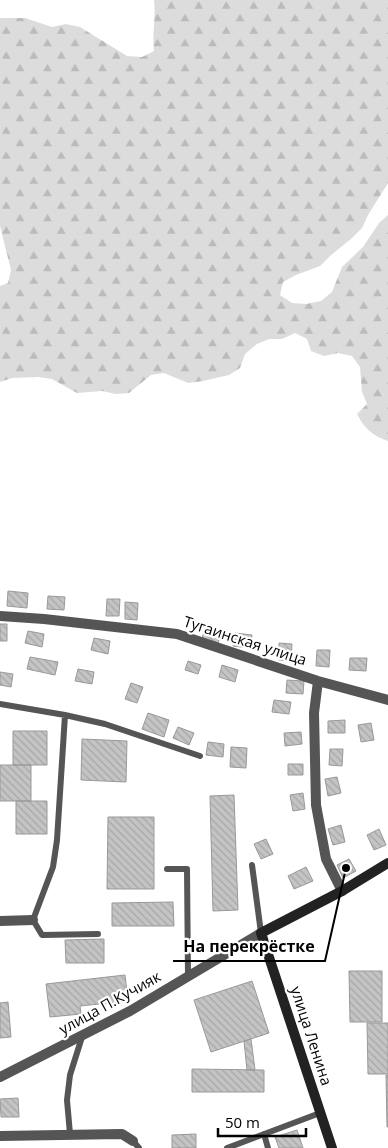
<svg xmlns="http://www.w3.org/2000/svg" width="388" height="1148" viewBox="0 0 388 1148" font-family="'Open Sans',sans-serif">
  <defs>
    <pattern id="forest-firs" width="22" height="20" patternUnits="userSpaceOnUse" patternTransform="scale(1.25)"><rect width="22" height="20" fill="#dcdcdc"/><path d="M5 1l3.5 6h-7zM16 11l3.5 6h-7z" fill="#bbb"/></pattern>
    <pattern id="building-back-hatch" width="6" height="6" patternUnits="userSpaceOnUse" patternTransform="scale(1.25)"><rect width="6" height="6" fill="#c4c4c4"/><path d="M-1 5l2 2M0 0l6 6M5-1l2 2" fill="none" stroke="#a7a7a7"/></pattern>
  </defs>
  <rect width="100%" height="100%" fill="#fff"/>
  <!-- forest -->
  <path fill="url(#forest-firs)" d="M154,0H388V183L368,215L362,228L352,238L330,256L320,266L296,275L283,282L280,295L292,303L306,304L321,301L332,292L342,267L363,247L379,223L388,215V441C373,436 364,428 357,414L367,404L362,392L360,367L352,356L338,353L324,356L311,351L307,339L295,333L282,339H269L257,344L245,354L240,368L229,375L203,381L188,383L164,373L151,375L129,393L116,394L102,391L77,393L52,379L38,377L12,378L0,382V286L8,283L11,270L0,226V18H25L52,27L66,24L80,27L127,56L142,57L154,51C152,33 156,17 154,0Z"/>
  <!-- building -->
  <path fill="url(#building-back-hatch)" stroke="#999" d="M8,591L28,593L27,608L7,606Z
    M48,596L65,597L64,610L47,609Z
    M107,599H120L119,616H106Z
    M125,602L138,603L137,620L125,619Z
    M0,624H7V641H0Z
    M206,626L222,631L218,643L202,638Z
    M28,631L44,634L42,647L25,643Z
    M235,633L252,635L250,648L233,646Z
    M94,638L110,641L108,654L91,650Z
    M279,643L292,644L291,661L279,660Z
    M317,650H330L329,667L316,666Z
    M30,657L58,662L55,675L27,669Z
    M350,658H367L366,671L349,670Z
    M188,661L201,665L198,674L185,670Z
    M222,665L238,670L235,682L219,677Z
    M78,669L94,672L92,684L75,681Z
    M0,672L13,674L11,687L0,685Z
    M287,680L304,681L303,694L286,693Z
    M131,683L143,687L137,703L125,699Z
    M274,700L291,702L289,714L272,712Z
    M148,713L169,720L164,737L142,729Z
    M345,720V733H328V721Z
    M371,723L374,740L361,742L358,725Z
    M178,727L194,733L189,745L173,738Z
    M13,731H47V765H13Z
    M301,732L302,744L285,746L284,733Z
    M82,739L127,741L126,782L81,780Z
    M208,742L224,744L223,757L206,755Z
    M231,747L247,748L246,768L230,767Z
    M330,749H343L342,766L329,765Z
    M288,764H303V775H288Z
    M0,765H31V801H0Z
    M337,777L341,793L328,796L325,779Z
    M303,793L305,809L293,811L290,795Z
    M234,795L238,910L213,911L210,796Z
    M16,801H47V834H16Z
    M108,817H154V889H107Z
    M341,825L345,842L333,845L328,829Z
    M379,829L386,845L374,850L367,835Z
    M266,839L273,854L261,859L254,844Z
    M349,859L356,871L343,878L337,865Z
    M306,867L313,881L294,889L288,876Z
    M173,902L174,926H112V903Z
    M104,939V963H66L65,940Z
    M349,971H382V1022H350Z
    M125,975L128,1001L80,1006L81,1014L50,1017L46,984Z
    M252,981L269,1033L211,1052L194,1000Z
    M8,1002L11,1037L0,1038V1003Z
    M367,1023H388V1074H368Z
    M251,1039L255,1070H247L244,1041Z
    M192,1069L264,1070V1092H192Z
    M386,1075H388V1127H387Z
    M18,1098L19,1117H1L0,1099Z
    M297,1130L303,1148H279L275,1137Z
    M196,1134V1148H172V1135Z"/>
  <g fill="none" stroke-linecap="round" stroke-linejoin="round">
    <!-- lane -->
    <path stroke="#555" stroke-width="6" d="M0,704L65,715L105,724L200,756
      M65,715L57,840L53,867L33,920L42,935L98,934
      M252,865L261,933
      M167,869H187L188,977
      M70,1134L67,1100L70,1075L82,1037
      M264,1134L268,1148
      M133,1141L139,1148
      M227,1148L320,1113"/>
    <!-- street -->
    <path stroke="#555" stroke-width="10" d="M0,616L44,619L177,634L318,681L388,700
      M318,681L314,713L316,805L326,859L342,891
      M0,921L33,920
      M0,1077L130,1011L261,933
      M0,1136L122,1134L133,1141"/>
    <!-- secondary -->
    <path stroke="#222" stroke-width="10" d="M332,1148L261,933L342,891L388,863"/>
  </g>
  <g text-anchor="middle" stroke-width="4.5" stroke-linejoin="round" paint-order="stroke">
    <!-- street labels -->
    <g font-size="15" fill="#000" stroke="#fff">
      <text transform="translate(245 641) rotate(18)" y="5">Тугаинская улица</text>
      <text transform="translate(110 1003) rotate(-29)" y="5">улица П.Кучияк</text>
      <text transform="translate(311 1036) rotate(72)" y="5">улица Ленина</text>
    </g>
  </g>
  <!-- callouts -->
  <path fill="none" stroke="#000" stroke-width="2" d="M346 868L325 961H173"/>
  <circle fill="#000" stroke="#fff" stroke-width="2" cx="346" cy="868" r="5"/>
  <g font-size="16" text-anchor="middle" font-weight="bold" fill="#000" stroke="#fff" stroke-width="4.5" stroke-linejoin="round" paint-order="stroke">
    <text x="249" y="952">На перекрёстке</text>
  </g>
  <!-- scale -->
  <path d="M218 1128v8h88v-8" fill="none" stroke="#000000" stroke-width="2.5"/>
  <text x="225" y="1128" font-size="15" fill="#000000" stroke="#ffffff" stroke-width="4" paint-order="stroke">50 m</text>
</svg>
